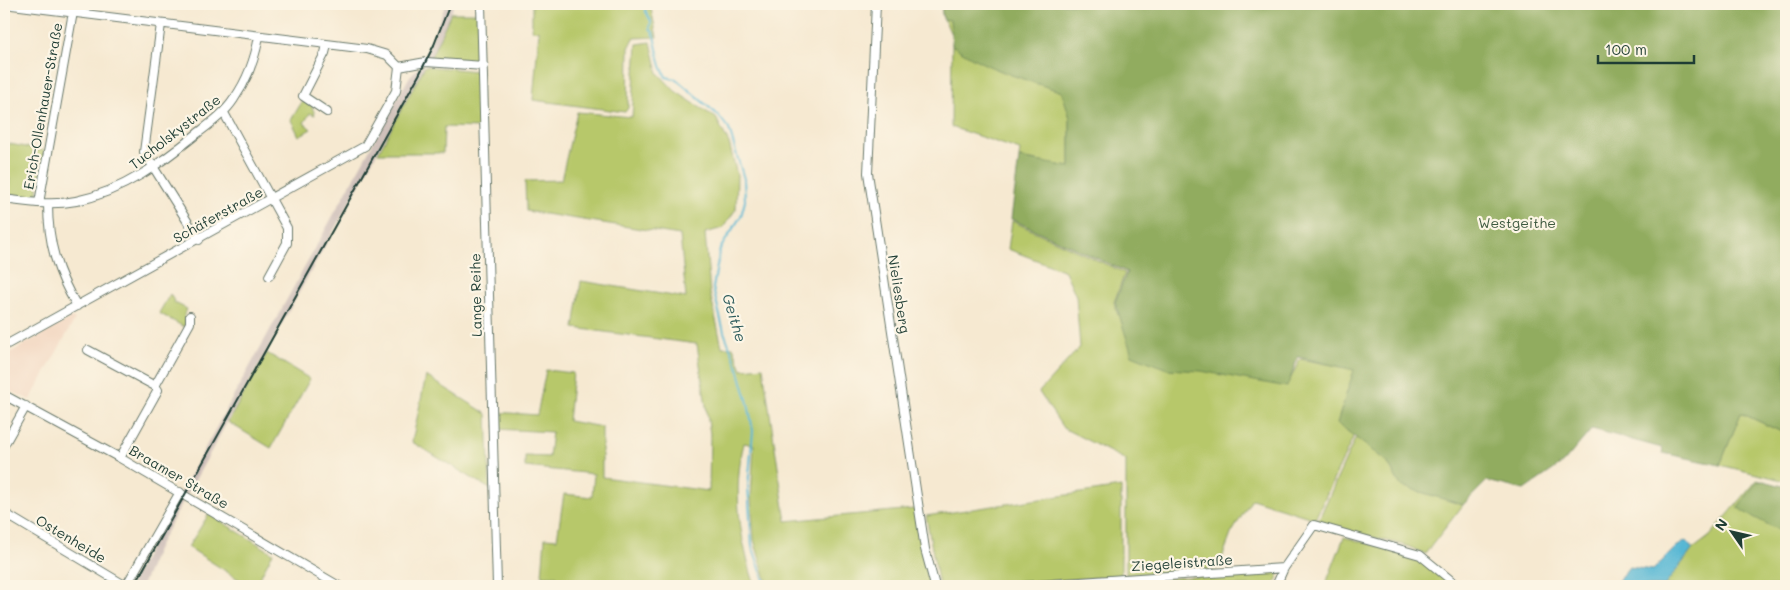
<svg xmlns="http://www.w3.org/2000/svg" width="1790" height="590" viewBox="0 0 1790 590" font-family="Mali,sans-serif">
  <rect width="100%" height="100%" fill="#fcf5e5"/>
  <filter id="ink" filterUnits="userSpaceOnUse"><feTurbulence type="fractalNoise" baseFrequency=".02" numOctaves="2"/><feDisplacementMap in="SourceGraphic" scale="10" xChannelSelector="R" yChannelSelector="G"/><feConvolveMatrix kernelMatrix="1 2 1 2 8 2 1 2 1" color-interpolation-filters="sRGB"/></filter>
  <filter id="wash" filterUnits="userSpaceOnUse"><feTurbulence type="fractalNoise" baseFrequency=".0096" numOctaves="4" result="noise"/><feDisplacementMap in="SourceGraphic" scale="20" xChannelSelector="R" yChannelSelector="G"/><feGaussianBlur stdDeviation="1.12" result="paint"/><feColorMatrix in="noise" values="0 0 0 0 0 0 0 0 0 0 0 0 0 0 0 0 0 1.4 0 .05"/><feComposite in="paint" operator="in"/></filter>
  <g filter="url(#wash)">
    <rect width="100%" height="100%" fill="#f6e9d1"/>
    <!-- built -->
    <path fill="#f2d4be" d="M72,318L75,319L30,400L4,388V356Z"/>
    <!-- industrial -->
    <path fill="#cfc0ba" d="M446,4H454L451,13L430,59L424,57Z
      M420,66H425L159,545L142,586H129L410,76Z"/>
    <!-- green -->
    <path fill="#b7c86b" stroke="#6b8250" fill-rule="evenodd" d="M532,4H650L657,37L634,38L629,48L628,108L625,112L533,100L539,31L532,30Z
      M941,4H1786L1592,420L1491,480L1400,485L1463,505L1425,554L1407,546L1317,523L1356,437L1360,440L1337,423L1354,436L1315,519L1252,499L1231,534L1218,569L1126,575V460L1063,428L1039,392L1080,347L1076,296L1065,271L1008,249L1012,221L1125,273L1114,302L1118,315L1134,275L1025,225L1037,161L1019,158L1020,150L951,127L952,45L957,48L942,14ZM1066,102L1096,179L1049,164L1070,167V118ZM1290,345L1338,366L1300,359L1290,380Z
      M451,13H479V59L477,61L430,59Z
      M651,42L658,73L675,91L716,118L729,143L737,175L736,209L723,228L705,233L710,293L722,347H733L742,369L763,367L786,521L914,509L929,586H768L754,540L751,498L754,445L744,443C732,490 740,541 755,586H557V576H542L545,538L557,539L564,494L592,497L594,474L525,467V456L549,457L552,432L496,429L495,412L537,415L546,370L573,373L568,421L602,427V477L709,491L710,434L697,344L574,328L581,281L686,298L680,235L526,211L525,181L561,180L577,112L632,117L637,44Z
      M425,66L476,71L479,74L481,128L444,127L443,153H378Z
      M303,100L312,106L315,115L310,113L304,123L311,129L299,136L291,120Z
      M5,143L45,151L36,198L7,194L10,179L4,177Z
      M170,294L175,303L187,309L184,315L186,322L184,327L159,313Z
      M267,353L310,379L271,448L228,422Z
      M426,376L487,414L490,489L412,442Z
      M1741,413L1786,434V481L1720,465Z
      M1757,480L1786,487V586H1664L1693,549L1710,536Z
      M1121,487V576L976,586H939L926,516Z
      M209,514L273,553L255,586H249L188,547Z
      M1344,537L1422,558L1456,586H1325Z
      M1280,571L1274,586H1062Z"/>
    <!-- forest -->
    <path fill="#91ac5f" stroke="#58744a" d="M941,4H1786V434L1741,413L1720,465L1663,453L1662,448L1592,429L1563,463L1524,490L1487,481L1463,505L1401,486L1387,462L1337,423L1354,370L1298,357L1287,387L1201,371L1167,369L1132,355L1115,302L1127,272L1011,219L1019,158L1070,167V118L1062,92C1024,79 985,69 952,45L950,20L943,19Z
      M1764,481L1786,487V534L1744,512L1738,507L1757,482Z"/>
    <!-- water -->
    <path fill="#56b7d4" stroke="#3a7a84" d="M1686,541L1693,549L1664,586H1614L1629,567L1653,570L1676,547Z"/>
    <g fill="none" stroke-linecap="round" stroke-linejoin="round">
      <!-- stream -->
      <path stroke="#56b7d4" stroke-width="2" d="M647,4L645,10L651,21L650,29L653,32L661,66L666,77L676,79L718,115L729,129L744,179L745,201L741,216L720,249L713,288L724,332L738,368L748,403L753,431L748,486L750,518L752,546L766,586"/>
    </g>
  </g>
  <g filter="url(#ink)">
    <g fill="none" stroke-linecap="round" stroke-linejoin="round">
      <!-- minor casing -->
      <g stroke="#6a796b" stroke-width="10">
        <path id="minor" d="M4,4L367,49L387,55L399,67L426,62L484,66
          M481,4L497,586
          M876,4L868,173L925,549L935,586
          M161,24L144,152L199,240
          M327,112L303,96L325,53L327,45
          M224,113L287,228V243L269,276
          M4,199C28,202 52,206 76,201C124,191 161,163 198,133C211,123 225,113 234,99C248,79 255,60 259,36
          M39,203L73,12
          M48,204C48,243 57,273 77,306
          M4,346L365,146L396,91L399,67
          M88,350L155,386
          M4,395L120,458L339,586
          M4,445L26,406
          M120,458L158,390L155,386L190,323V316
          M4,513L126,586
          M126,586L180,492
          M1022,586L1284,568
          M1276,586L1284,568L1314,525L1420,555L1458,586"/>
      </g>
      <!-- minor -->
      <use href="#minor" stroke="#fff" stroke-width="8"/>
      <!-- rail -->
      <path stroke="#1f3d34" stroke-width="2" d="M134,586L419,75L434,45L450,4"/>
    </g>
  </g>
  <g text-anchor="middle" stroke-width="4.5" stroke-linejoin="round" paint-order="stroke">
    <!-- street labels -->
    <g font-size="14" fill="#1f3d34" stroke="#fcf5e5">
      <text transform="translate(43 106) rotate(-80)" y="5">Erich-Ollenhauer-Straße</text>
      <text transform="translate(175 132) rotate(-38)" y="5">Tucholskystraße</text>
      <text transform="translate(218 215) rotate(-29)" y="5">Schäferstraße</text>
      <text transform="translate(899 294) rotate(81)" y="5">Nieliesberg</text>
      <text transform="translate(476 295) rotate(-91)" y="5">Lange Reihe</text>
      <text transform="translate(179 477) rotate(30)" y="5">Braamer Straße</text>
      <text transform="translate(71 539) rotate(31)" y="5">Ostenheide</text>
      <text transform="translate(1182 563) rotate(-4)" y="5">Ziegeleistraße</text>
    </g>
    <!-- park labels -->
    <g font-size="14" fill="#3d593f" stroke="#fcf5e5">
      <text x="1517" y="228">Westgeithe</text>
    </g>
    <!-- water labels -->
    <g font-size="15" font-style="italic" fill="#2d5c5c" stroke="#fcf5e5">
      <text transform="translate(734 318) rotate(73)" y="5">Geithe</text>
    </g>
  </g>
  <!-- margin -->
  <rect width="1790" height="590" fill="none" stroke="#fcf5e5" stroke-width="20"/>
  <!-- north arrow -->
  <g transform="translate(1732 532) rotate(304)" stroke="#fcf5e5" stroke-width="4" paint-order="stroke">
  <path d="M0-4L9 19L0 12L-9 19Z" fill="#1f3d34"/>
  <text y="-8" font-size="14" font-weight="bold" text-anchor="middle" fill="#1f3d34">N</text>
  </g>
  <!-- scale -->
  <path d="M1598 55v8h96v-8" fill="none" stroke="#1f3d34" stroke-width="2.5"/>
  <text x="1605" y="55" font-size="15" fill="#1f3d34" stroke="#fcf5e5" stroke-width="4" paint-order="stroke">100 m</text>
</svg>
